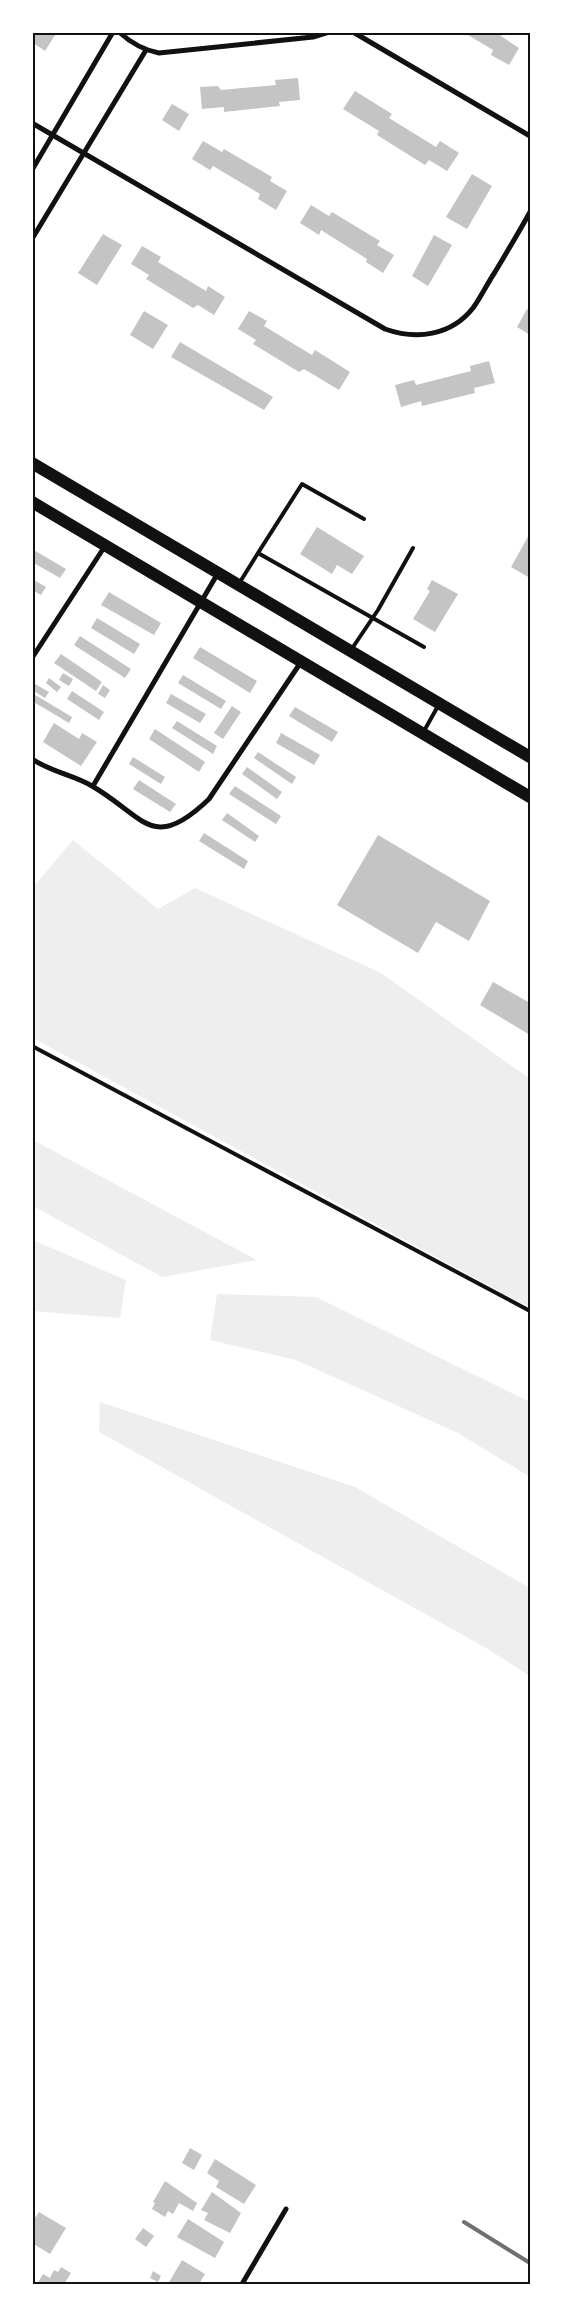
<svg xmlns="http://www.w3.org/2000/svg" width="563" height="2317" viewBox="0 0 563 2317" font-family="Barlow,sans-serif">
  <rect width="100%" height="100%" fill="#fff"/>
  <!-- green -->
  <path fill="#eee" d="M73,840L158,909L195,888L381,973L530,1079V1308L33,1038V887Z
    M33,1140L257,1260L162,1277L33,1206Z
    M33,1240L126,1280L120,1318L33,1311Z
    M217,1294L316,1297L530,1402V1477L458,1433L296,1360L210,1340Z
    M100,1402L355,1487L530,1588V1676L486,1648L99,1432Z"/>
  <!-- building -->
  <path fill="#c4c4c4" d="M32,32H57L45,51L32,42Z
    M463,32H503L501,36L519,48L509,65L491,55L493,50Z
    M298,78L300,100L279,102L280,106L224,112V107L202,109L200,87L218,86L221,90L276,85L275,80Z
    M355,91L392,114L389,118L436,147L440,141L459,153L447,171L429,160L425,165L377,135L379,131L343,109Z
    M172,104L189,114L179,131L162,120Z
    M203,141L222,152L224,149L272,177L270,181L287,191L276,210L258,199L260,194L213,166L210,170L192,159Z
    M472,174L492,186L467,229L446,217Z
    M311,205L329,216L332,212L380,241L377,245L394,255L383,273L366,262L367,259L321,230L319,235L300,223Z
    M103,234L122,245L97,285L78,273Z
    M434,235L452,245L428,286L412,276Z
    M142,246L161,257L158,262L206,291L208,286L225,297L214,315L198,305L193,308L146,279L149,275L131,264Z
    M527,309L530,311V335L517,327Z
    M144,311L168,325L153,349L130,335Z
    M249,311L267,321L264,326L312,355L315,350L350,372L339,390L304,369L299,372L253,344L256,340L238,329Z
    M180,342L273,397L264,410L171,357Z
    M489,361L495,383L474,388L475,393L422,406L421,401L401,407L395,385L414,380L416,385L471,371L470,366Z
    M317,527L364,556L352,574L337,565L332,574L300,554Z
    M530,533V578L511,567Z
    M32,549L66,569L60,578L32,562Z
    M32,579L46,587L41,595L32,590Z
    M432,580L458,594L435,632L413,619L430,591L427,589Z
    M109,592L161,623L154,635L101,605Z
    M97,618L140,644L134,654L91,628Z
    M80,636L131,669L125,678L74,645Z
    M200,647L257,681L250,693L193,658Z
    M61,654L102,682L96,691L54,663Z
    M63,673L73,679L69,686L59,680Z
    M183,675L226,701L221,709L178,683Z
    M49,678L61,687L57,692L46,683Z
    M35,684L49,692L45,698L32,690Z
    M103,685L110,690L105,698L98,694Z
    M72,691L104,712L99,720L67,699Z
    M32,693L72,717L69,723L32,701Z
    M171,694L206,714L200,723L166,703Z
    M232,706L241,712L223,739L214,733Z
    M295,707L338,732L332,742L289,716Z
    M177,721L217,746L213,754L172,728Z
    M54,723L79,739L82,733L97,742L81,766L43,742Z
    M155,729L205,762L199,772L149,739Z
    M281,733L320,755L314,765L276,743Z
    M258,752L296,777L292,784L254,758Z
    M133,757L165,777L161,784L129,764Z
    M247,767L282,792L277,799L242,774Z
    M139,780L176,804L170,812L133,789Z
    M235,786L281,816L276,824L229,794Z
    M227,813L259,836L255,842L222,820Z
    M204,833L248,861L244,869L199,841Z
    M378,835L490,901L469,941L436,922L418,953L337,905Z
    M493,982L530,1003V1035L480,1005Z
    M190,2148L202,2155L194,2170L182,2163Z
    M215,2159L256,2185L244,2204L216,2187L219,2181L207,2173Z
    M165,2181L197,2203L193,2211L179,2203L173,2214L168,2211L165,2217L152,2209L155,2203L153,2202Z
    M212,2192L241,2213L230,2233L204,2220L208,2213L201,2210Z
    M39,2212L66,2228L50,2254L32,2243V2222Z
    M188,2219L224,2242L215,2258L177,2237Z
    M143,2228L154,2236L146,2247L135,2239Z
    M182,2260L205,2274L199,2284H168Z
    M61,2267L71,2273L64,2284H37L43,2274L50,2278L54,2270L58,2272Z
    M153,2271L161,2276L158,2282L150,2278Z"/>
  <g fill="none" stroke-linecap="round" stroke-linejoin="round">
    <!-- service -->
    <path stroke="#111" stroke-width="4" d="M258,553L302,484L364,519
      M240,582L258,553L424,647
      M351,650L378,610L413,548
      M424,731L438,706
      M32,1046L530,1311"/>
    <!-- minor -->
    <path stroke="#111" stroke-width="5" d="M119,32C131,43 143,50 159,53L313,37L329,32
      M353,32L530,136
      M32,123L385,329C416,340 451,336 473,308C481,297 487,284 495,272C507,252 519,232 530,212
      M32,170L113,32
      M32,239L146,50
      M32,658L105,546
      M32,759C51,772 74,775 92,786C144,816 152,854 209,799L301,662
      M93,786L218,573
      M242,2284L286,2209"/>
    <!-- primary -->
    <path stroke="#111" stroke-width="12" d="M32,463L530,757
      M32,502L530,797"/>
    <!-- rail -->
    <path stroke="#707070" stroke-width="4" d="M464,2222L530,2263"/>
  </g>
  <!-- border -->
  <rect width="563" height="2317" fill="none" stroke="#ffffff" stroke-width="68"/>
  <rect x="34" y="34" width="495" height="2249" fill="none" stroke="#111" stroke-width="2"/>
</svg>
